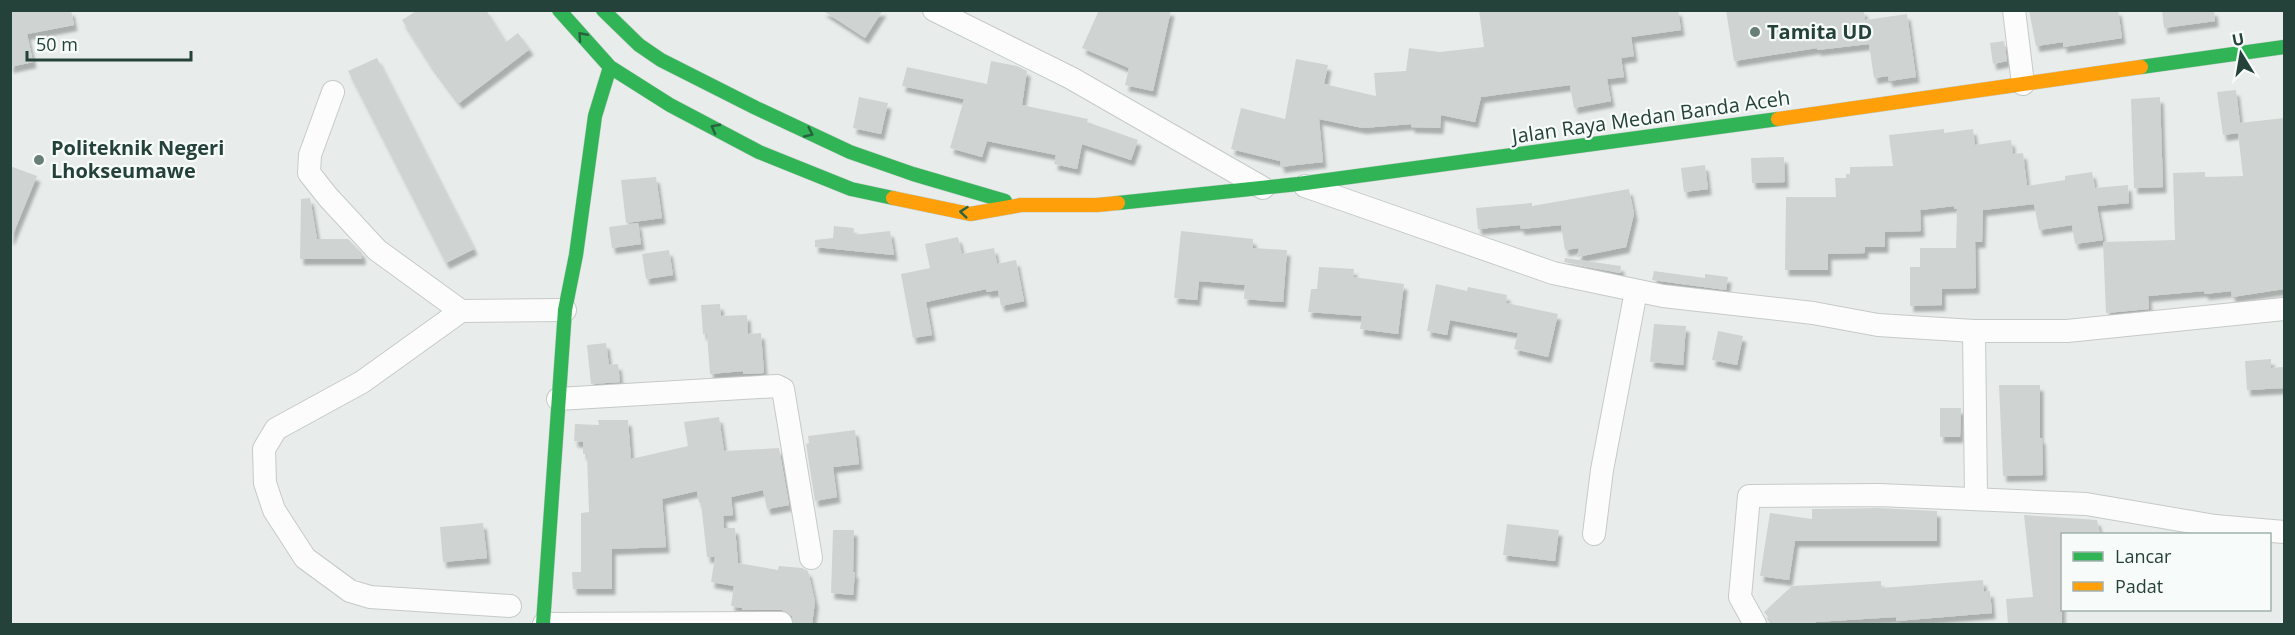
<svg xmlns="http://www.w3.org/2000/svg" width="2295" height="635" viewBox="0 0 2295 635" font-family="'Open Sans',sans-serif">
  <defs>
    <filter id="shadow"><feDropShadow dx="3.5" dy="6" stdDeviation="1.5" flood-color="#0004"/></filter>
  </defs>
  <rect width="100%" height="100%" fill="#e8edeb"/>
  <!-- building -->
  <path fill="#cfd4d2" filter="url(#shadow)" d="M10,10H71L74,25L27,34L33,62L10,67Z
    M418,10H486L506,42L518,33L530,49L459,103L430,64L402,20Z
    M822,10H883L865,38Z
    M1099,10H1171L1153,91L1125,85L1129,68L1082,48Z
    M1479,10H1678L1681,30L1631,37L1634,56L1621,58L1624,77L1607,79L1611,101L1574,108L1570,85L1481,97L1475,122L1441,115L1440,128L1411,127V124L1363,128L1319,119L1323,162L1296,165L1281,167L1280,161L1231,149L1241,108L1285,119L1296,59L1328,65L1324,84L1376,96L1374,73L1406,71L1409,48L1440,52L1484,47Z
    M1726,10H1864L1865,20L1907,14L1916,77L1889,81L1888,76L1874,78L1869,44L1817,50V48L1734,61Z
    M2029,10H2118L2122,38L2063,47V42L2036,46Z
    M2162,10H2214L2215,21L2164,28Z
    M2004,41L2007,61L1993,64L1990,43Z
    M377,58L474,249L446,263L348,71Z
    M991,61L1017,66L1027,71L1022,105L1088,119L1087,122L1138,140L1131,160L1082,144L1077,169L1054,164L1056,155L987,141L982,157L950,148L964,99L902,86L907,67L987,84Z
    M2236,90L2240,123L2284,118V289L2232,297L2231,291L2205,294L2204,291L2148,296L2149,309L2106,313L2103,242L2175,240L2173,173L2205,172V177L2243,176L2238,133L2223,135L2217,92Z
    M859,97L888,103L881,134L853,128Z
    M2160,97L2163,187L2134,188L2131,99Z
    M1944,129V133L1973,129L1975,145L2011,140L2013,154L2023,153L2027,186L2065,180V176L2092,172L2095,188L2128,185L2129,203L2097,206L2103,240L2075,244L2072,225L2039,230L2034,204L1983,210L1982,242H1975L1976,288L1942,289V305L1910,306V267H1920V248H1956L1957,209H1954V206L1920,210L1921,231L1885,232V247H1865V253L1828,254V270H1785L1786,197H1836L1835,178H1846V174H1850V167L1893,166L1889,135Z
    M1784,157L1785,182L1752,183L1751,158Z
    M1705,165L1708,189L1684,192L1681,168Z
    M10,166L37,176L11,239H10Z
    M656,177L662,218L626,223L621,180Z
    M1629,189L1634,214L1626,247L1577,257L1579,248L1565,250L1561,225L1521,229L1520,225L1478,229L1476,208L1532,203V206Z
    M310,198L317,239H348L362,253V259H300L301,199Z
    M638,223L641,244L612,248L609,227Z
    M834,226L854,228L853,235L890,231L894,255L815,247V240L833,238Z
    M1181,231L1253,239V248L1287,250L1283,302L1244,299L1245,285L1199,281L1197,300L1174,298Z
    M958,237L962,254L994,248L997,264L1016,260L1024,301L1001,306L998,290L987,292L986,289L926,302L932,335L913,338L901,274L930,268L925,244Z
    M669,250L673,275L646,279L642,254Z
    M1565,258L1621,266L1620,273L1564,262Z
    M1319,267L1354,269L1353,277L1404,284L1398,334L1360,329L1362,316L1308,312L1311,289H1317Z
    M1654,271L1705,278V274L1728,277L1726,290L1652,280Z
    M1436,284L1467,291L1468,287L1507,295L1506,303L1558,314L1548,357L1514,349L1518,333L1450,320L1447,335L1427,331Z
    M720,304L721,316L747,315L748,334L761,333L764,373L743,374V371L710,374L707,334H703L701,305Z
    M1654,324L1686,326L1683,365L1650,362Z
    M1718,331L1743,336L1737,365L1712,360Z
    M606,343L609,365L618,364L620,382L591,384L587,345Z
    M2271,359V368L2283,367L2284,388L2247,390L2245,361Z
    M1999,385H2040V438H2042L2043,475L2003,476Z
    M1940,408H1961L1960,437H1940Z
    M719,417L724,451L779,448L789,505L767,509L763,490L731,497L733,515L723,516L724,528H735L738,563L778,570L779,566L802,568L808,571L815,602L812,624H794L792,616L782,610H742V608L731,606L734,586L711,582L715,557H707L701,503H699L697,491L662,499L666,547L612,549V589H573L572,572H581V513L589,512L587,454H583V442L574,441L575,424L599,425L598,420H628L631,459L688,446L684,422Z
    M855,430L859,464L833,467L837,497L815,501L806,444L809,443L808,436Z
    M1879,508L1937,511V541H1795L1789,580L1760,576L1770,513L1812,519V509Z
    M2024,515L2097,520L2100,534H2062V624H2008L2006,599L2033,597Z
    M483,523L487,558L443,562L440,527Z
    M1507,524L1559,530L1555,561L1503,555Z
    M833,530H854L853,572H855L853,595L831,593Z
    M1983,580L1984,592L1990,591L1992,613L1896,621V617L1815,622L1817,624H1774L1764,612L1792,586L1881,581V588Z"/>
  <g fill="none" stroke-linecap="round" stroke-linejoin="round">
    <!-- street casing -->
    <g stroke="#c5cac8" stroke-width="24">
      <path id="street" d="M934,10L1071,78L1263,188
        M2014,10L2023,84
        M333,92L310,155L309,173L328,197L377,250L461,311
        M1305,186L1553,273L1663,296L1813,313L1878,325L1974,331H2067L2284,309
        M1974,331L1976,498
        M558,399L777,386L783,389L811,558
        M1594,534L1602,470L1636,291
        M510,606L370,597L350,591L305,558L274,510L265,483L264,449L276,429L362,382L461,311L565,310
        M544,624L781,623
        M1755,624L1740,597L1749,496L1879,495L2086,504L2215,526L2284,532"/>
    </g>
    <!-- fast casing -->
    <g stroke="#c3cbc8" stroke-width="15">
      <path id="fast" d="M559,10L610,67L670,105L759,152L851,189L893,198
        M603,10L639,45L661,60L756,108L850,152L913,174L1005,201
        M2141,67L2284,47
        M1118,203L1298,184L1778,119
        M543,624L565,310L576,255L595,116L610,67"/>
    </g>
    <!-- slow casing -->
    <g stroke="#c3cbc8" stroke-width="15">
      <path id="slow" d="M1778,119L2141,67
        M893,198L970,214L1021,205H1097L1118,203"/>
    </g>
    <!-- street -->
    <use href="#street" stroke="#fcfcfc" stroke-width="22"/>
    <!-- fast -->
    <use href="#fast" stroke="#30b455" stroke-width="14"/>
    <!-- slow -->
    <use href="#slow" stroke="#ff9f0a" stroke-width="14"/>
  </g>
  <!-- one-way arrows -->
  <defs><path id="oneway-chevron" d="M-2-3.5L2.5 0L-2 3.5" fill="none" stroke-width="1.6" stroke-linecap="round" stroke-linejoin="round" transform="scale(1.5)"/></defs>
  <g stroke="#286442">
    <use href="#oneway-chevron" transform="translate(582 36) rotate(-132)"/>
    <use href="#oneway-chevron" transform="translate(715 128) rotate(-152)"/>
    <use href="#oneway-chevron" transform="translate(809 133) rotate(25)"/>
    <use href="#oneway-chevron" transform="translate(964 212) rotate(-174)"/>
  </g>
  <!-- markers -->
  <g fill="#697e78" stroke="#f7fbf9" stroke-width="2">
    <circle cx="1755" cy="32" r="6"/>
    <circle cx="39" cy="160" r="6"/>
  </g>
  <g text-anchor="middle" stroke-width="4.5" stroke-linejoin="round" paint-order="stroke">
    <!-- poi labels -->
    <g font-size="20" font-weight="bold" fill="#24423a" stroke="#f7fbf9" text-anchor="start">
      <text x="1767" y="39">Tamita UD</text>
      <text x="51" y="155">Politeknik Negeri<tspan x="51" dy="23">Lhokseumawe</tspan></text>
    </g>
    <!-- street labels -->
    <g font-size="20" fill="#24423a" stroke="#f7fbf9">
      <text transform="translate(1651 117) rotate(-8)" y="7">Jalan Raya Medan Banda Aceh</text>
    </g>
  </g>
  <!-- border -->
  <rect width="2295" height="635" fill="none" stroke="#24423a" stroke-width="24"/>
  <!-- legend -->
  <rect x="2061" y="533" width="210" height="78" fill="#f7fbf9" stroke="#a3b1ad" stroke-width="1.5"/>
  <rect x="2073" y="552" width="30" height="9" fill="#30b455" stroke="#a3b1ad" stroke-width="1.5"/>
  <text x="2115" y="563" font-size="18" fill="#24423a">Lancar</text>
  <rect x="2073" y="582" width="30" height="9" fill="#ff9f0a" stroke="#a3b1ad" stroke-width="1.5"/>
  <text x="2115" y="593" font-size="18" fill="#24423a">Padat</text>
  <!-- north arrow -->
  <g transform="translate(2241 54) rotate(349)" stroke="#f7fbf9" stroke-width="4.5" paint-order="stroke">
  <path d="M0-4.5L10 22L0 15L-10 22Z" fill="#24423a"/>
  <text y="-9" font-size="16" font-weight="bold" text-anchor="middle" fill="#24423a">U</text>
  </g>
  <!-- scale -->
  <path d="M27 51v9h164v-9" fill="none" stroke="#24423a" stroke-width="3"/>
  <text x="36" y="51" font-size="18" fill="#24423a" stroke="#f7fbf9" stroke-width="4.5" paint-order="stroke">50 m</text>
</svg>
